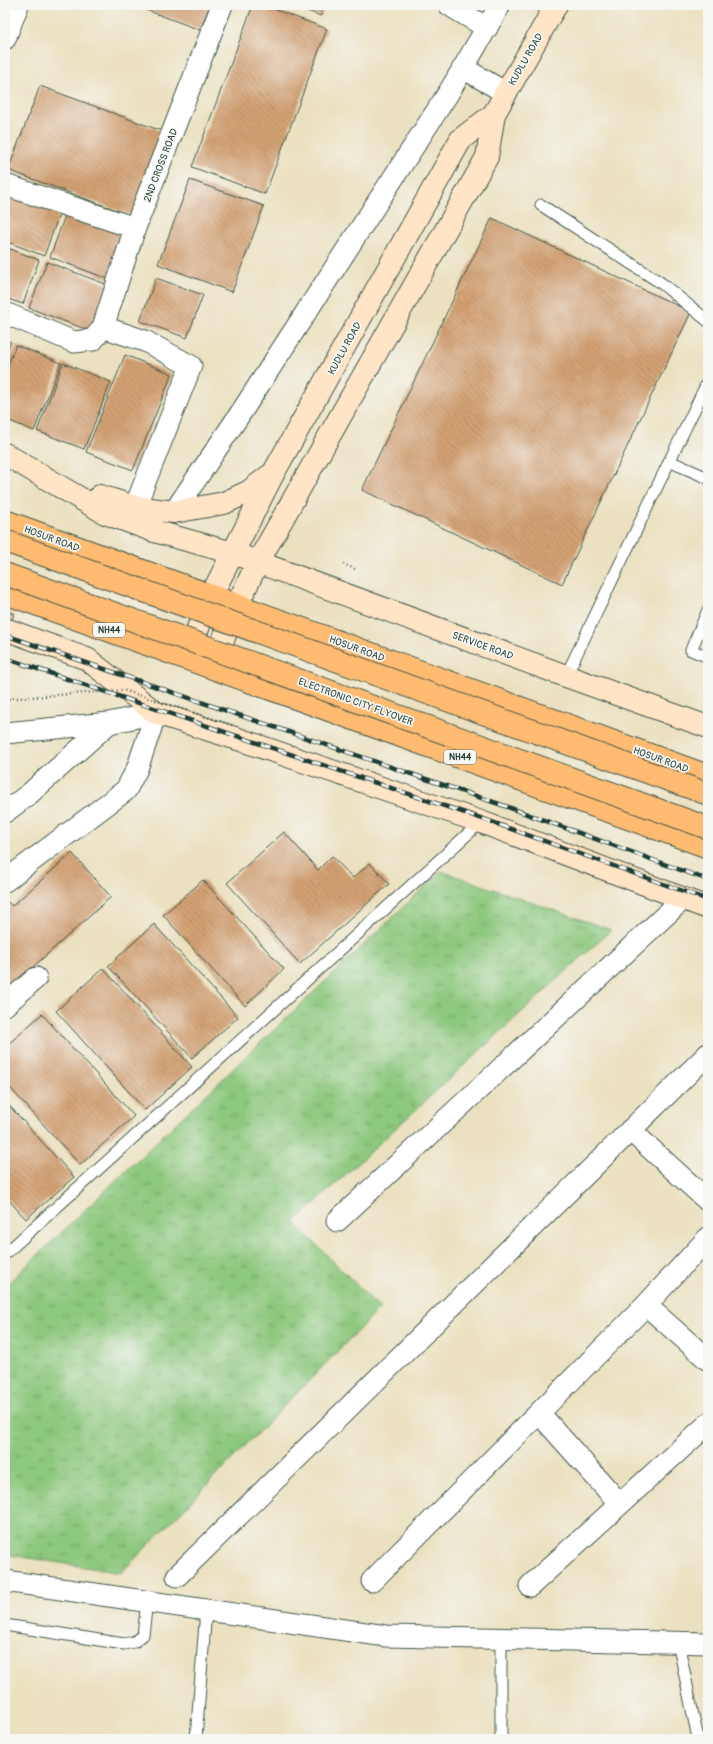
<svg xmlns="http://www.w3.org/2000/svg" width="713" height="1744" viewBox="0 0 713 1744" font-family="Pangolin,sans-serif">
  <defs>
    <pattern id="grass-tufts" width="24" height="20" patternUnits="userSpaceOnUse"><rect width="24" height="20" fill="#8cc87d"/><path d="M3 7l-1-3M5 7V3M7 7l1-3M15 17l-1-3M17 17v-4M19 17l1-3" fill="none" stroke="#72a467"/></pattern>
    <pattern id="building-back-hatch" width="6" height="6" patternUnits="userSpaceOnUse"><rect width="6" height="6" fill="#d3a173"/><path d="M-1 5l2 2M0 0l6 6M5-1l2 2" fill="none" stroke="#ab845f"/></pattern>
  </defs>
  <rect width="100%" height="100%" fill="#f6f6f2"/>
  <filter id="ink" filterUnits="userSpaceOnUse"><feTurbulence type="fractalNoise" baseFrequency=".025" numOctaves="2"/><feDisplacementMap in="SourceGraphic" scale="8" xChannelSelector="R" yChannelSelector="G"/><feConvolveMatrix kernelMatrix="1 2 1 2 8 2 1 2 1" color-interpolation-filters="sRGB"/></filter>
  <filter id="wash" filterUnits="userSpaceOnUse"><feTurbulence type="fractalNoise" baseFrequency=".012" numOctaves="4" result="noise"/><feDisplacementMap in="SourceGraphic" scale="16" xChannelSelector="R" yChannelSelector="G"/><feGaussianBlur stdDeviation="0.9" result="paint"/><feColorMatrix in="noise" values="0 0 0 0 0 0 0 0 0 0 0 0 0 0 0 0 0 1.4 0 .05"/><feComposite in="paint" operator="in"/></filter>
  <g filter="url(#wash)">
    <rect width="100%" height="100%" fill="#ebe1c0"/>
    <!-- grass -->
    <path fill="url(#grass-tufts)" stroke="#568258" d="M441,871L611,930L294,1222L380,1308L121,1573L5,1554V1286Z"/>
    <g id="blocks">
      <!-- building -->
      <path fill="url(#building-back-hatch)" d="M133,5H210L200,30Z
        M253,5H263L327,29L265,194L192,167Z
        M291,5H325L321,16Z
        M40,86L167,133L135,217L8,170Z
        M190,180L264,206L232,292L158,264Z
        M5,191L60,212L44,256L5,241Z
        M66,213L128,235L111,280L50,257Z
        M492,218L691,312L562,584L362,490Z
        M5,247L39,260L23,304L5,298Z
        M47,262L111,286L93,332L29,308Z
        M156,278L203,295L187,338L140,321Z
        M5,340L11,342L5,355Z
        M16,345L61,363L34,431L5,419V372Z
        M125,355L172,374L133,470L86,452Z
        M63,363L111,382L84,449L37,431Z
        M5,611L14,614L5,638Z
        M284,832L318,870L332,856L353,878L370,863L389,884L300,964L227,883Z
        M72,853L111,897L5,992V899L12,906Z
        M203,880L284,969L245,1006L163,915Z
        M154,924L238,1017L192,1058L108,966Z
        M103,968L192,1067L145,1110L56,1011Z
        M42,1014L134,1116L80,1165L5,1082V1047Z
        M5,1101L74,1177L26,1219L5,1196Z"/>
    </g>
  </g>
  <g filter="url(#ink)">
    <use href="#blocks" fill-opacity="0" stroke="#3e5649" stroke-width="1"/>
    <g fill="none" stroke-linecap="round" stroke-linejoin="round">
      <!-- lane casing -->
      <g stroke="#3e5649" stroke-width="13">
        <path id="lane" d="M541,205L661,283L708,321
          M669,461L708,478
          M708,610L691,650L708,657
          M566,676L708,381
          M5,1254L481,822
          M5,1625L124,1644L134,1642L143,1635L147,1601
          M501,1638V1739
          M678,1642L698,1739
          M196,1739L206,1610"/>
      </g>
      <!-- street casing -->
      <g stroke="#3e5649" stroke-width="23">
        <path id="street" d="M449,5L487,28
          M5,39L18,5
          M463,68L506,93
          M5,185L135,228
          M5,313L74,342L93,340L103,327L135,228L222,5
          M103,327L145,341L191,366L135,507
          M174,512L242,411L449,92L500,5
          M5,733L109,723L156,713
          M5,812L28,795L109,723
          M5,881L126,790L137,769L156,713
          M5,1005L36,978
          M630,1130L708,1201
          M337,1221L683,899
          M646,1305L708,1360
          M539,1413L620,1504
          M177,1576L708,1054
          M5,1581L386,1636L708,1643
          M372,1581L646,1305L708,1238
          M530,1586L708,1424"/>
      </g>
      <!-- secondary casing -->
      <g stroke="#3e5649" stroke-width="24">
        <path id="secondary" d="M5,454L105,513L154,531L233,553L566,676L708,727
          M100,496L135,507L174,512L224,503L248,492L269,476
          M5,629L87,659L156,713L241,740L481,822L708,908
          M186,658L211,596L274,472L461,139L494,114
          M212,667L237,605L258,562L487,157L494,114L556,5"/>
      </g>
      <!-- highway casing -->
      <g stroke="#3e5649" stroke-width="24">
        <path id="highway" d="M5,521L708,776
          M5,593L708,847"/>
      </g>
      <!-- path -->
      <path stroke="#3e5649" stroke-width="2.5" stroke-dasharray="1 3" stroke-linecap="butt" d="M343,564L355,569"/>
      <!-- lane -->
      <use href="#lane" stroke="#fff" stroke-width="11"/>
      <!-- street -->
      <use href="#street" stroke="#fff" stroke-width="21"/>
      <!-- secondary -->
      <use href="#secondary" stroke="#ffe4c6" stroke-width="22"/>
      <!-- highway -->
      <use href="#highway" stroke="#ffbb71" stroke-width="22"/>
      <!-- rail casing -->
      <g stroke="#1f3d34" stroke-width="4.5">
        <path id="rail" d="M5,635L505,806L708,880
          M5,658L489,821L708,900"/>
      </g>
      <!-- rail -->
      <use href="#rail" stroke="#f6f6f2" stroke-width="3" stroke-dasharray="9" stroke-linecap="butt"/>
      <!-- highway-bridge casing -->
      <g stroke="#3e5649" stroke-width="24" stroke-linecap="butt">
        <path id="highway-bridge" d="M5,541L708,794
          M5,574L708,828"/>
      </g>
      <!-- path-bridge -->
      <path stroke="#3e5649" stroke-width="2.5" stroke-dasharray="1 3" stroke-linecap="butt" d="M5,699L123,690L235,726"/>
      <!-- highway-bridge -->
      <use href="#highway-bridge" stroke="#ffbb71" stroke-width="22"/>
    </g>
  </g>
  <g text-anchor="middle" stroke-width="3.5" stroke-linejoin="round" paint-order="stroke">
    <!-- shield labels -->
    <g fill="#f6f6f2" stroke="#60746d" stroke-width="1">
      <rect x="93" y="623" width="32" height="14" rx="3"/>
      <rect x="444" y="750" width="32" height="14" rx="3"/>
    </g>
    <g font-size="9" font-weight="bold" fill="#1f3d34">
      <text x="109" y="633">NH44</text>
      <text x="460" y="760">NH44</text>
    </g>
    <!-- street labels -->
    <g font-size="10" fill="#1f3d34" stroke="#f6f6f2">
      <text transform="translate(525 59) rotate(-60)" y="4">KUDLU ROAD</text>
      <text transform="translate(160 165) rotate(-69)" y="4">2ND CROSS ROAD</text>
      <text transform="translate(344 348) rotate(-61)" y="4">KUDLU ROAD</text>
      <text transform="translate(52 538) rotate(20)" y="4">HOSUR ROAD</text>
      <text transform="translate(483 645) rotate(20)" y="4">SERVICE ROAD</text>
      <text transform="translate(357 648) rotate(20)" y="4">HOSUR ROAD</text>
      <text transform="translate(356 701) rotate(20)" y="4">ELECTRONIC CITY FLYOVER</text>
      <text transform="translate(661 759) rotate(20)" y="4">HOSUR ROAD</text>
    </g>
  </g>
  <!-- margin -->
  <rect width="713" height="1744" fill="none" stroke="#f6f6f2" stroke-width="20"/>
</svg>
